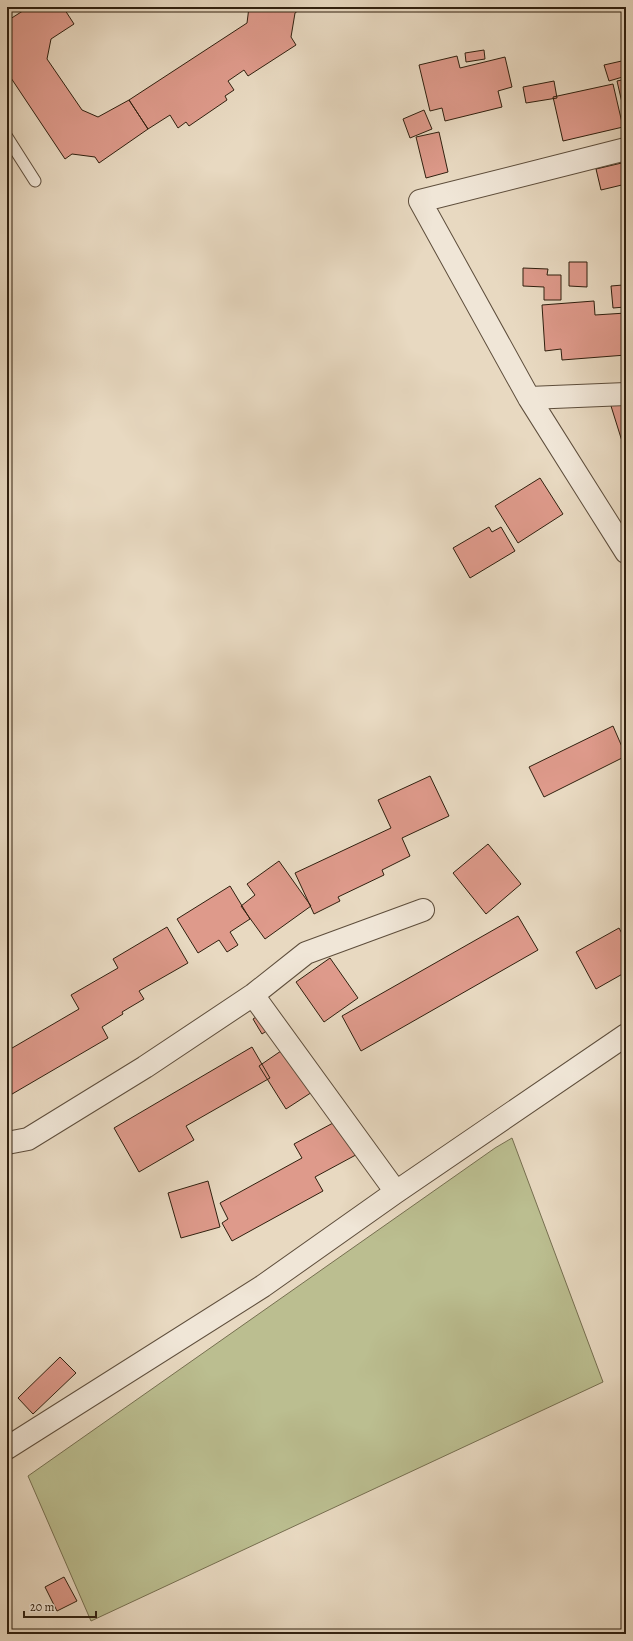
<svg xmlns="http://www.w3.org/2000/svg" width="633" height="1641" viewBox="0 0 633 1641" font-family="Alegreya,serif">
  <rect width="100%" height="100%" fill="#e8d9c1"/>
  <filter id="stains"><feTurbulence type="fractalNoise" baseFrequency=".005" numOctaves="4"/><feColorMatrix values="0 0 0 0 .2 0 0 0 0 .09 0 0 0 0 .02 0 0 0 .5 -.17"/></filter>
  <radialGradient id="worn" r=".72"><stop offset=".6" stop-color="#630" stop-opacity="0"/><stop offset="1" stop-color="#630" stop-opacity=".3"/></radialGradient>
  <!-- green -->
  <path fill="#bbbe90" stroke="#766f50" d="M512,1138L603,1382L91,1621L28,1476L495,1148Z"/>
  <!-- building -->
  <path fill="#de9a8b" stroke="#30200f" d="M29,7H63L74,24L51,39L47,59L82,110L98,117L129,100L148,129L99,163L95,157L72,154L65,159L7,72V21Z
    M249,7H297L299,10L295,13L291,37L296,45L248,76L244,70L228,81L234,90L225,96L227,100L189,126L186,122L178,128L170,115L148,129L129,100L247,23Z
    M484,50L485,59L466,62L465,53Z
    M457,56L460,68L505,57L512,87L498,91L502,107L445,121L442,108L430,111L419,65Z
    M626,60V76L609,81L604,65Z
    M626,79V120L617,81Z
    M554,81L557,98L526,103L523,87Z
    M613,84L623,127L563,141L553,97Z
    M424,110L432,129L410,138L403,119Z
    M439,132L448,172L426,178L416,137Z
    M626,162V184L601,190L596,169Z
    M569,262H587V287L569,286Z
    M523,268L548,269L547,275H561V300H544V287L523,286Z
    M623,285L625,307L613,308L611,286Z
    M594,301L595,315L626,313V355L562,360L561,349L545,351L542,305Z
    M626,401V454L611,406Z
    M540,478L563,514L518,543L495,506Z
    M489,527L492,532L501,527L515,551L470,578L453,548Z
    M613,726L626,756L544,797L529,767Z
    M430,776L449,816L402,838L410,856L382,870L384,875L338,897L340,901L314,914L295,873L391,828L378,800Z
    M488,844L521,884L486,914L453,873Z
    M279,861L311,906L265,939L241,906L255,895L247,884Z
    M230,886L250,919L230,932L238,945L227,952L219,940L198,953L177,919Z
    M518,916L538,950L361,1051L342,1016Z
    M167,927L188,963L139,991L144,999L122,1012L123,1014L102,1027L108,1038L7,1097V1051L79,1009L71,995L118,968L113,959Z
    M619,928L626,941V972L596,989L576,952Z
    M330,958L358,998L324,1022L296,982Z
    M270,1008L280,1022L262,1034L253,1019Z
    M297,1040L326,1083L286,1109L259,1066Z
    M252,1047L270,1078L186,1126L194,1140L139,1172L114,1128Z
    M346,1116L365,1150L315,1177L323,1191L232,1241L222,1223L228,1219L220,1203L302,1158L294,1144Z
    M208,1181L220,1227L181,1238L168,1193Z
    M60,1357L76,1373L33,1414L18,1398Z
    M64,1577L77,1601L57,1611L45,1587Z"/>
  <g fill="none" stroke-linecap="round" stroke-linejoin="round">
    <!-- lane casing -->
    <g stroke="#5e4e3c" stroke-width="13">
      <path id="lane" d="M7,137L35,181"/>
    </g>
    <!-- street casing -->
    <g stroke="#5e4e3c" stroke-width="24">
      <path id="street" d="M626,149L420,201L529,398L626,552
        M529,398L626,394
        M253,995L396,1192
        M7,1143L28,1139L145,1067L253,995L306,953L423,910
        M7,1448L263,1286L396,1192L626,1035"/>
    </g>
    <!-- lane -->
    <use href="#lane" stroke="#f0e6d7" stroke-width="11"/>
    <!-- street -->
    <use href="#street" stroke="#f0e6d7" stroke-width="22"/>
  </g>
  <!-- margin -->
  <rect width="633" height="1641" fill="none" stroke="#e8d9c1" stroke-width="24"/>
  <rect x="8" y="8" width="617" height="1625" fill="none" stroke="#30200f" stroke-width="2"/>
  <rect x="12" y="12" width="609" height="1617" fill="none" stroke="#30200f"/>
  <!-- scale -->
  <path d="M24 1611v6h72v-6" fill="none" stroke="#30200f" stroke-width="2"/>
  <text x="30" y="1611" font-size="12" fill="#30200f" stroke="#f0e6d7" stroke-width="3" paint-order="stroke">20 m</text>
  <rect width="100%" height="100%" filter="url(#stains)"/>
  <rect width="100%" height="100%" fill="url(#worn)"/>
</svg>
